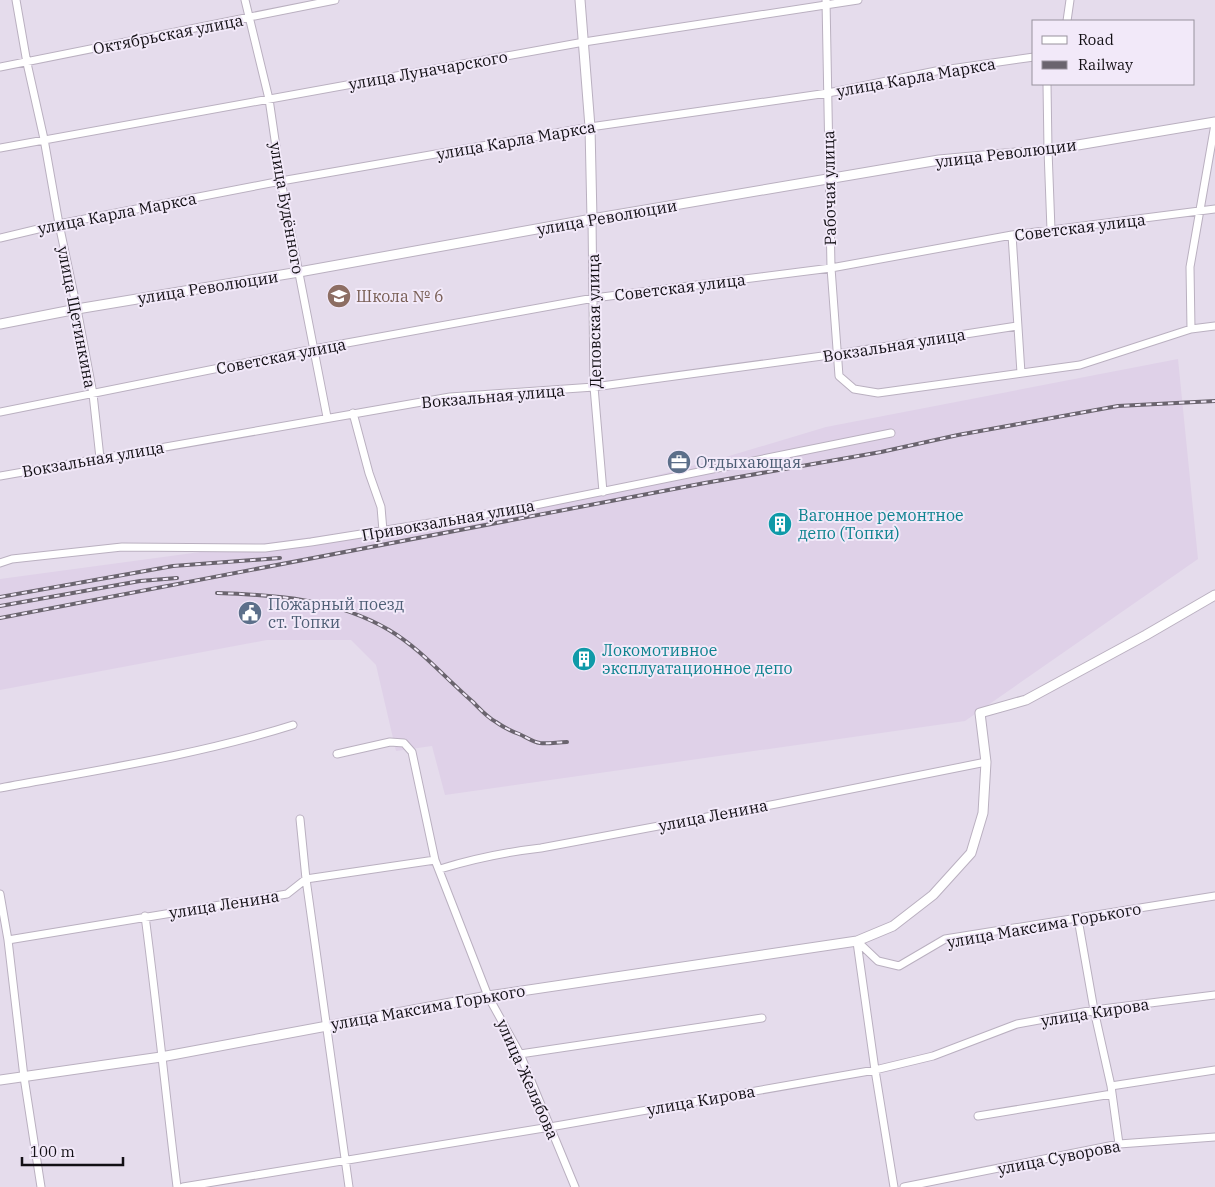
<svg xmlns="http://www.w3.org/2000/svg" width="1215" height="1187" viewBox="0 0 1215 1187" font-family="'IBM Plex Serif',serif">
  <rect width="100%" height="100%" fill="#e5dcec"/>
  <!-- built -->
  <path fill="#dfd1e8" d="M1178,359L1198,559L965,721L445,795L432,746L396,751L376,665L351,640H267L0,690V579L511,510L602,490L729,456L826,427Z"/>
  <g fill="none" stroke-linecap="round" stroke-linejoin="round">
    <!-- minor casing -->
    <g stroke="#bab0c0" stroke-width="9">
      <path id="minor" d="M16,0L27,63L44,139L59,224L77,309L93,394L100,458
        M245,0L269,99L281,181L327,417
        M826,0L831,268L839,376L854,389L878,393L1080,365L1191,329L1215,326
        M1067,21L1070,0
        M0,67L335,0
        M1047,84L1048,150L1051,230
        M0,148L584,42L858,0
        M592,219L594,387L603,492
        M1012,235L1021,373
        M0,238L59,224L281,181L590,127L828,93L936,71L1034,57
        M1191,329L1190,267L1215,124
        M0,412L314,349L594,298L831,268L1012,235L1215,209
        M353,413L369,473L381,507L383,531
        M0,476L450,397L594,387L837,354L1017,326
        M0,563L12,559L122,547L265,548L311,542L511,510L891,433
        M337,754L390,742L404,743L412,752L435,860L488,996L520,1054L575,1187
        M0,788C98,770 198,755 293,725
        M300,819L306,879L349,1187
        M440,869C473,859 506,852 541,848L776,804L986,762
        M0,894L8,940L24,1077L41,1187
        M145,916C157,1006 166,1097 177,1187
        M1078,919L1094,1010L1111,1086L1119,1144
        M8,940L287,894L306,879L435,860
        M857,941L878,961L899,966L945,939L1215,896
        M857,942L875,1070L894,1187
        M520,1054L762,1018
        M1111,1086L1215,1070
        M978,1116L1112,1094
        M183,1187L550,1127L875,1070L933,1056L1017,1024L1094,1010L1215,995
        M904,1187L1119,1144L1215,1137"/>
    </g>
    <!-- tertiary casing -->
    <g stroke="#bab0c0" stroke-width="11">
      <path id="tertiary" d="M580,0L590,127L592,219
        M0,324L77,309L299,272L592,219L939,160L1048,150L1215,122
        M0,1080L161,1057L488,996L857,941L893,926L933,895L971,853L983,813L986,762L980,713L1026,700L1146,635L1215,595"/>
    </g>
    <!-- minor -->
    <use href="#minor" stroke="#fff" stroke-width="7"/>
    <!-- tertiary -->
    <use href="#tertiary" stroke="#fff" stroke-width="9"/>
    <!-- rail casing -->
    <g stroke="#6a646e" stroke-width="4">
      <path id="rail" d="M217,593C278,595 336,599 389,630C421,649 445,678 473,702C480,709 487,717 496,722C503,727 511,731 519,734C526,737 533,742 540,743C549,744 558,742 567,742
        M0,597L173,566L280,558
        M0,606L140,581L177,578
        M0,618L705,483L881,452L958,435L1118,406L1215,401"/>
    </g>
    <!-- rail -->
    <use href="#rail" stroke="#f2e9f9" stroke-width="2" stroke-dasharray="5.5" stroke-linecap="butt"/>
  </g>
  <!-- icons -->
  <defs>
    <g id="school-disc" transform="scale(1.25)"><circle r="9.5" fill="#8d6e63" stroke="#f2e9f9"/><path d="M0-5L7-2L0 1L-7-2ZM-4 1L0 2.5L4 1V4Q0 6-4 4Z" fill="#fff"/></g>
    <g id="office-disc" transform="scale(1.25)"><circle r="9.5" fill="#5c6f8a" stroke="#f2e9f9"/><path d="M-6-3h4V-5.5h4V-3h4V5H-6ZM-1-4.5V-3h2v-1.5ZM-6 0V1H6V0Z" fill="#fff"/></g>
    <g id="building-disc" transform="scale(1.25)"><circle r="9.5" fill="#0f9aa8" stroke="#f2e9f9"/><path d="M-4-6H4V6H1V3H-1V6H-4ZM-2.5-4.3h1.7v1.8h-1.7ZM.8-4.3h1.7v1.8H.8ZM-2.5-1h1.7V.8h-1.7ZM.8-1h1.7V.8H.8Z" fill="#fff"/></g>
    <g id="civic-disc" transform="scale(1.25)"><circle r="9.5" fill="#5c6f8a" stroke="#f2e9f9"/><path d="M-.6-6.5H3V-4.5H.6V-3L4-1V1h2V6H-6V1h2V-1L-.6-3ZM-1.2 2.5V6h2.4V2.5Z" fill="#fff"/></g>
  </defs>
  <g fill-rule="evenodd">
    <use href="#school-disc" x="339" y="296"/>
    <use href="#office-disc" x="679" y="462"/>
    <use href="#building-disc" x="780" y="524"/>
    <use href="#civic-disc" x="250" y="613"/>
    <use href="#building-disc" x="584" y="659"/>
  </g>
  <g text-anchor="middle" stroke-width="4" stroke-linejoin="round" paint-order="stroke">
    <!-- street labels -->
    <g font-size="16" fill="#120f14" stroke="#f2e9f9">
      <text transform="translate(168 34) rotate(-11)" y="6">Октябрьская улица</text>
      <text transform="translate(428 70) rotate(-10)" y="6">улица Луначарского</text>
      <text transform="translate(916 77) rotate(-10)" y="6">улица Карла Маркса</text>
      <text transform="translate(516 140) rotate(-10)" y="6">улица Карла Маркса</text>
      <text transform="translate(1006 153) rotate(-7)" y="6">улица Революции</text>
      <text transform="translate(829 188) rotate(-91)" y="6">Рабочая улица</text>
      <text transform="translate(287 208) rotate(80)" y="6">улица Будённого</text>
      <text transform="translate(117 213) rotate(-11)" y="6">улица Карла Маркса</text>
      <text transform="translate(607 217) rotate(-10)" y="6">улица Революции</text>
      <text transform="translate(1080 227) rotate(-7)" y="6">Советская улица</text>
      <text transform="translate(208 287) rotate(-9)" y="6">улица Революции</text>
      <text transform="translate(680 287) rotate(-7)" y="6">Советская улица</text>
      <text transform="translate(77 317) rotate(79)" y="6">улица Щетинкина</text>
      <text transform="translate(594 321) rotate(-91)" y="6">Деповская улица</text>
      <text transform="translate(894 345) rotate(-9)" y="6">Вокзальная улица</text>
      <text transform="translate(281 356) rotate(-11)" y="6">Советская улица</text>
      <text transform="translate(493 396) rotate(-5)" y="6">Вокзальная улица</text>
      <text transform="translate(93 459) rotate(-10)" y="6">Вокзальная улица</text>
      <text transform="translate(448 520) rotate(-10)" y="6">Привокзальная улица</text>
      <text transform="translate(713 815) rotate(-11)" y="6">улица Ленина</text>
      <text transform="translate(224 904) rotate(-9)" y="6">улица Ленина</text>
      <text transform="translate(1044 925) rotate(-10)" y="6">улица Максима Горького</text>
      <text transform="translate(428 1007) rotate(-10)" y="6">улица Максима Горького</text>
      <text transform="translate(1095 1012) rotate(-9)" y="6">улица Кирова</text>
      <text transform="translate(528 1079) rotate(66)" y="6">улица Желябова</text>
      <text transform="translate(701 1100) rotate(-10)" y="6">улица Кирова</text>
      <text transform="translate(1059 1157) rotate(-11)" y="6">улица Суворова</text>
    </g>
    <!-- education labels -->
    <g font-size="16" fill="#785e54" stroke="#f2e9f9" text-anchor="start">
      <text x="356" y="302">Школа № 6</text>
    </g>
    <!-- service labels -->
    <g font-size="16" fill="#4e5e75" stroke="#f2e9f9" text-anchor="start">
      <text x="696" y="468">Отдыхающая</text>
      <text x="268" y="610">Пожарный поезд<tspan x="268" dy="18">ст. Топки</tspan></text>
    </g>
    <!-- culture labels -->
    <g font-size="16" fill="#0d838f" stroke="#f2e9f9" text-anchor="start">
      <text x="798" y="521">Вагонное ремонтное<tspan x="798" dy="18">депо (Топки)</tspan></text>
      <text x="602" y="656">Локомотивное<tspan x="602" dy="18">эксплуатационное депо</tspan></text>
    </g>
  </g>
  <!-- legend -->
  <rect x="1032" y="20" width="162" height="65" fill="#f2e9f9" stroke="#98929d"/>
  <rect x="1042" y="36" width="25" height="8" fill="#ffffff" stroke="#98929d"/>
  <text x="1078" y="45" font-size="15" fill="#120f14">Road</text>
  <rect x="1042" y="61" width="25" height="8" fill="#6a646e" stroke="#98929d"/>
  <text x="1078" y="70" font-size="15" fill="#120f14">Railway</text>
  <!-- scale -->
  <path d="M22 1157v8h101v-8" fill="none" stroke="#120f14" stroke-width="2.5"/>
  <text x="30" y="1157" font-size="15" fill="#120f14" stroke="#f2e9f9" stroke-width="4" paint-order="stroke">100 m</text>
</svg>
